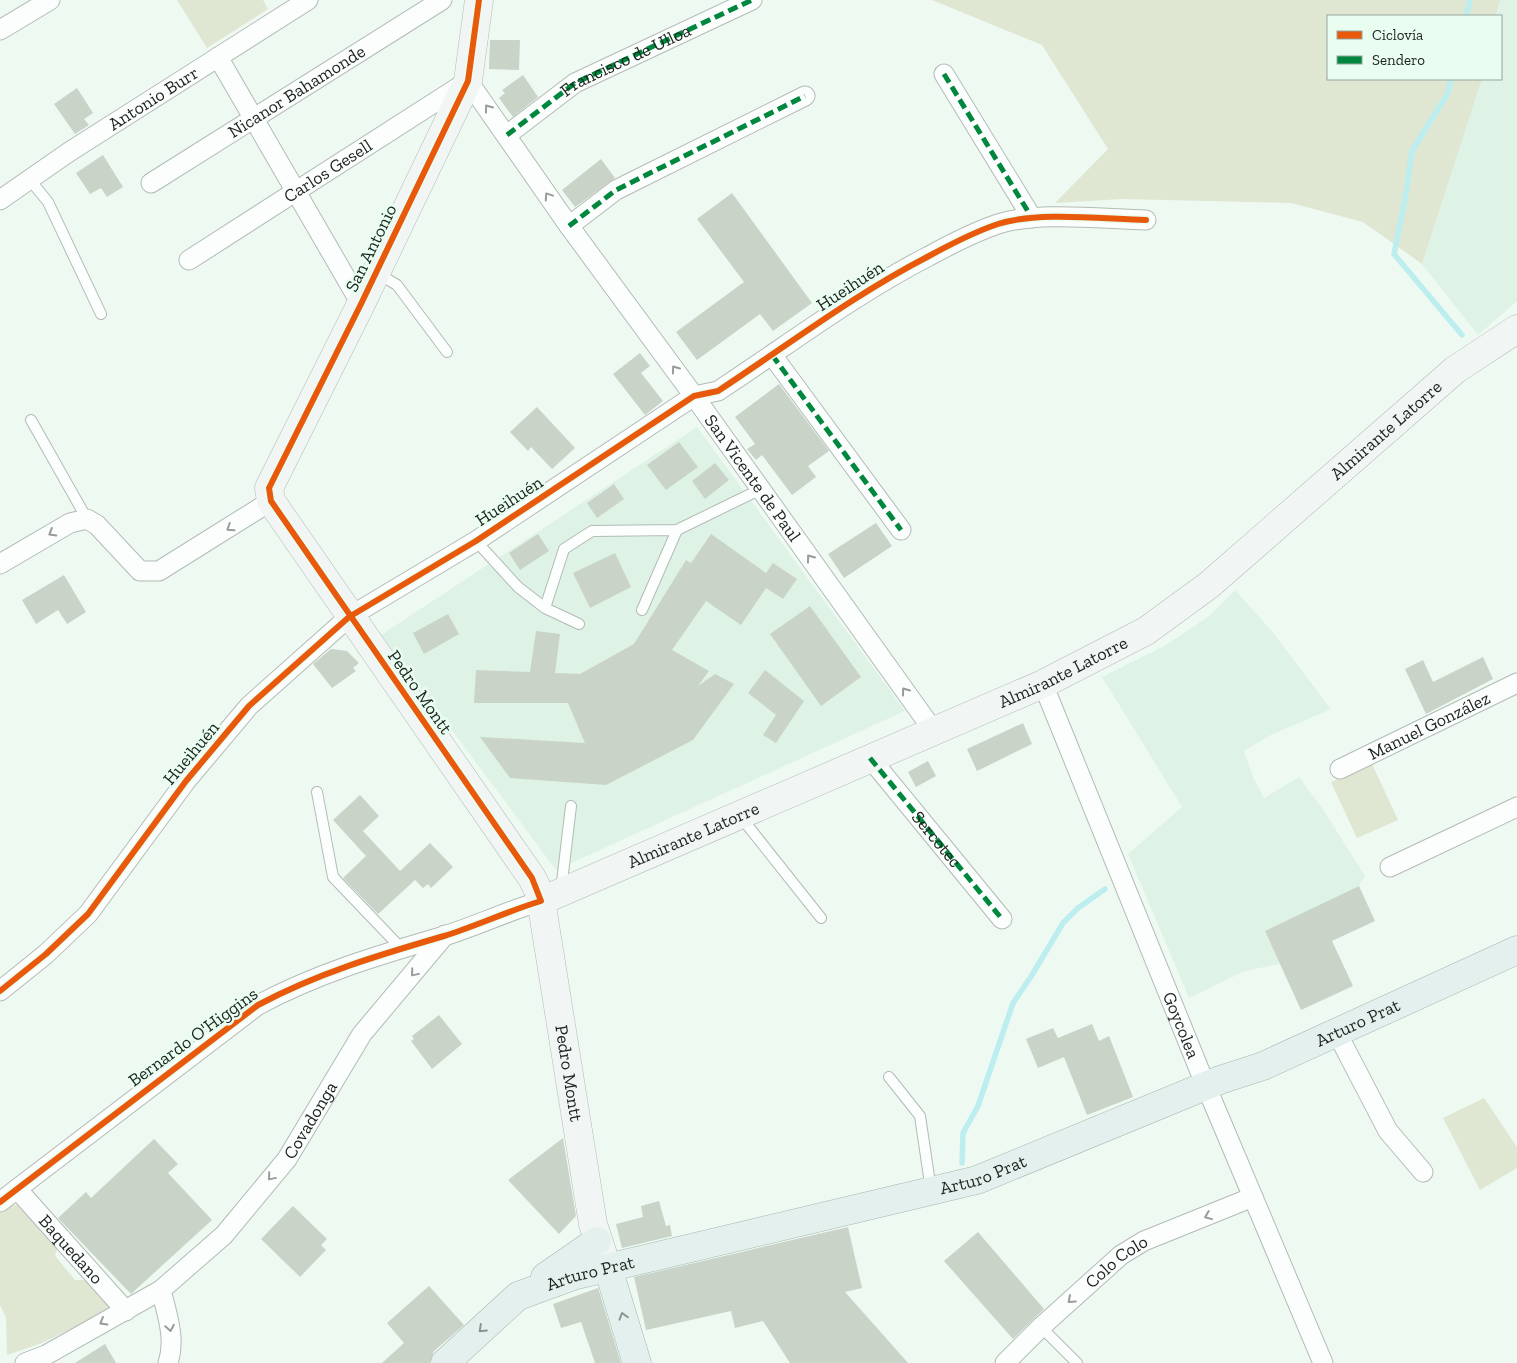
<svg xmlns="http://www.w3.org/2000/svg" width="1517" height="1363" viewBox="0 0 1517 1363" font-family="'Zilla Slab',serif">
  <rect width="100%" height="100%" fill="#eef9f2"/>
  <!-- built -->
  <path fill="#def3e6" d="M1500,0H1517V301L1478,335L1422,264L1482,79H1501V16H1496Z
    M697,427L905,711L556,870L381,635Z
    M1235,590L1271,630L1331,709L1271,735L1244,751L1253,777L1264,798L1299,777L1322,808L1365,876L1359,886L1265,931L1280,964L1245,971L1189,998L1128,854L1182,807L1102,677L1166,645L1209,616Z"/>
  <!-- green -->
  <path fill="#dfe6d2" d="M177,0H263L268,9L207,48Z
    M932,0H1500L1496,16H1328V79H1482L1422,264L1363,222L1291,203L1122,199L1055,203L1108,149L1042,45Z
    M1372,764L1398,820L1357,838L1331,782Z
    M1484,1098L1517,1147V1168L1480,1190L1443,1118Z
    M10,1205H22L58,1246L55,1256L75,1280H88L111,1309L42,1343L7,1355L6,1318L0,1305V1212Z"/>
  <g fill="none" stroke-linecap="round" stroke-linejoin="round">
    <!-- stream -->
    <path stroke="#bcedef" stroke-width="5.5" d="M1466,16L1470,0
      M1451,79L1448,93L1412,151L1405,200L1394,254L1462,335
      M962,1163L963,1133L978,1106L1013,1003L1032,975L1063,923L1078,908L1105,889"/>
  </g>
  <!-- building -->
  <path fill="#c9d3c8" d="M490,40H520L519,70L489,69Z
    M523,75L538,97L513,117L499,98L505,93L502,90Z
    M77,88L93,113L84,119L89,125L75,134L54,104Z
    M103,155L123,187L107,197L101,188L90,194L76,173Z
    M601,159L615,178L575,207L562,190Z
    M732,193L812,303L773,331L760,314L697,360L676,332L744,282L697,219Z
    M640,353L650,366L641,373L663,401L645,415L613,374Z
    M779,384L829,451L808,466L816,477L792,495L762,455L756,460L747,449L755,444L735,417Z
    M537,407L575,448L552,469L531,447L528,451L510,432Z
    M679,442L698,467L666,490L647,465Z
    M715,463L729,480L705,499L692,481Z
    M614,484L624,499L597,518L587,503Z
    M876,523L892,546L844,578L828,554Z
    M538,534L549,551L520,570L509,553Z
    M711,534L766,573L773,563L797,579L783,599L766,588L741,625L706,601L672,650L709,671L698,686L715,674L734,684L693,740L606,785L510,778L480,737L585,743L568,703H474L476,670L530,672L536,631L560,634L555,673L580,674L634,644L686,560L691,563Z
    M615,553L631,587L590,608L573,573Z
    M64,575L86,612L67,624L58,610L36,624L22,600Z
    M810,606L861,677L821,706L770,634Z
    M448,614L459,634L424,654L413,633Z
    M331,649L347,651L359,663L353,668L356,671L332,688L313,664Z
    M1483,657L1493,679L1426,714L1405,669L1423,660L1433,682Z
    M765,670L804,701L776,743L763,735L776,715L748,693Z
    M1023,723L1032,744L977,771L967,749Z
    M928,761L936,776L916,787L908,772Z
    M360,795L379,816L363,831L400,871L430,843L453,867L431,888L428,884L423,888L415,880L378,914L343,878L366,856L333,820Z
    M1359,886L1375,921L1332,941L1353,986L1301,1010L1265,931Z
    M439,1015L462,1044L432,1069L411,1041L414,1039L412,1036Z
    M1092,1024L1099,1041L1109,1036L1133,1097L1087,1115L1064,1057L1038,1068L1026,1039L1053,1028L1058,1038Z
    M563,1138L576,1216L559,1234L508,1180Z
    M154,1139L178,1164L168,1173L212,1220L131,1294L58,1218L86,1192L91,1198Z
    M659,1201L666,1226L670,1225L672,1236L622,1248L616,1224L643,1217L641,1206Z
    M293,1206L327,1239L321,1245L326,1250L300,1277L261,1239Z
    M848,1227L862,1288L845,1292L908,1363H790L763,1321L735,1328L731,1311L646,1330L634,1277Z
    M978,1232L1044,1309L1013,1339L944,1261Z
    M429,1286L464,1325L434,1351L430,1363H382L404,1343L387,1323Z
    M598,1288L621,1363H595L581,1322L561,1328L553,1304Z
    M105,1344L116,1363H75Z"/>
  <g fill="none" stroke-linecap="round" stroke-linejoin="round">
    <!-- lane casing -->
    <g stroke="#b2bbb6" stroke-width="12">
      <path id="lane" d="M30,180L48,202L101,314
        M377,273L397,285L447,352
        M31,420L87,519
        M476,541L518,587L545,608L579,624
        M545,608L564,549L592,531L677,530
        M642,610L677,530L761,489
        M317,792L333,877L401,948
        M740,816L821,918
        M561,890L571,806
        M889,1077L920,1116L931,1190
        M1041,1327L1077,1363"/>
    </g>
    <!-- street casing -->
    <g stroke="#b2bbb6" stroke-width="21">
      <g id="street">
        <path d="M0,30L50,0"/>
        <path d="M218,57L361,304"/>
        <path d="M944,74L1032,218"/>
        <path id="s1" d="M507,135L575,83L752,0"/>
        <path id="s2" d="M151,183L442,0"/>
        <path id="s3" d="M0,200L69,152L308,0"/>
        <path d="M569,226L616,190L805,96"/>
        <path id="s4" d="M189,260L468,81L569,226L694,396L933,730"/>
        <path d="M772,355L901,530"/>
        <path d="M0,564L70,523L87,519L97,525L140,571H159L271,501"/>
        <path id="s5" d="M1043,684L1201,1074L1323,1363"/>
        <path d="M870,758L1002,919"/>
        <path id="s6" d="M1340,769L1517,683"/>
        <path d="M1390,867L1517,807"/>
        <path d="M0,991L46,954L88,914L186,781L249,706L349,617L476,541L694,396L718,391C788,345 855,294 929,256C951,244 974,232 998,224C1039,211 1102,219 1146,220"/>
        <path d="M1337,1033L1388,1131L1423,1172"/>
        <path id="s7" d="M17,1189L126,1311"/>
        <path d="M0,1202L258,1005C318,973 379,955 444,936C476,926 508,911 541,901"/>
        <path d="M25,1363L46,1355L161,1290"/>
        <path id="s8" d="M168,1363C176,1339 167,1314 161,1290L224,1235L287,1159L362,1034L445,935"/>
        <path id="s9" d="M1005,1363L1041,1327L1121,1255L1144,1241L1253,1197"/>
      </g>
    </g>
    <!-- secondary casing -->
    <g stroke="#b2bbb6" stroke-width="29">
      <g id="secondary">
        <path id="s10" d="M479,0L468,81L361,304L269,488L271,501L532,878L540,894L593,1224L606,1264"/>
        <path id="s11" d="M541,901L1043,684L1146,631L1209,585L1455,370L1517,329"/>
      </g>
    </g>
    <!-- primary casing -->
    <g stroke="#a0b8b2" stroke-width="29">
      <g id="primary">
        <path d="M608,1268L637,1363"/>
        <path d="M545,1277L597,1241"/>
        <path id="s12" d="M445,1363L518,1296L573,1276L977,1180L1220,1080L1263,1066L1517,950"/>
      </g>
    </g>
    <!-- lane -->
    <use href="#lane" stroke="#fcfefd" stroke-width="10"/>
    <!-- street -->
    <use href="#street" stroke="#fcfefd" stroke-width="19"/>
    <!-- secondary -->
    <use href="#secondary" stroke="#f1f6f5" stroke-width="28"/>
    <!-- primary -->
    <use href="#primary" stroke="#e4f0ed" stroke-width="28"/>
    <!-- quiet -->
    <g stroke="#00873e" stroke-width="5" stroke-dasharray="10 5" stroke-linecap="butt">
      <path d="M944,74L1032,218"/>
      <path d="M507,135L575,83L752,0"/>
      <path d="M569,226L616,190L805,96"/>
      <path d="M772,355L901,530"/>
      <path id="s13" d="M870,758L1002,919"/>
    </g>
    <!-- cycleway casing -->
    <g stroke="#e9fef1" stroke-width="9">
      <path id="cycleway" d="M0,991L46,954L88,914L186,781L249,706L349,617L476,541L694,396L718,391C788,345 855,294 929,256C951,244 974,232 998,224C1039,211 1102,219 1146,220
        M0,1202L258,1005C318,973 379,955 444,936C476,926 508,911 541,901L532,878L271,501L269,488L361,304L468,81L479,0"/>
    </g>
    <!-- cycleway -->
    <use href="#cycleway" stroke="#e8590c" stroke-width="6"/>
  </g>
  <!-- one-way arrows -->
  <defs><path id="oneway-chevron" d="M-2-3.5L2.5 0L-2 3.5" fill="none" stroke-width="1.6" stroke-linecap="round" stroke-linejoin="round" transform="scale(1.25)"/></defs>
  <g stroke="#979b99">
    <use href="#oneway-chevron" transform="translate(488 108) rotate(-126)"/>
    <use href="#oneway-chevron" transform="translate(548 196) rotate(-124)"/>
    <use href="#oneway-chevron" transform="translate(675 369) rotate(-126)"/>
    <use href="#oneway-chevron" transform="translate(230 528) rotate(147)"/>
    <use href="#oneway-chevron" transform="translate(52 533) rotate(149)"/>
    <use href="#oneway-chevron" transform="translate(810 558) rotate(-126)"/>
    <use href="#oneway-chevron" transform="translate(905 691) rotate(-126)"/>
    <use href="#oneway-chevron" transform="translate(414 973) rotate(130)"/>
    <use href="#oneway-chevron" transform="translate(271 1177) rotate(130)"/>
    <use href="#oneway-chevron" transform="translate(1208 1216) rotate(158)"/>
    <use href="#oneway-chevron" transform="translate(1071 1300) rotate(138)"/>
    <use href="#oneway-chevron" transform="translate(103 1322) rotate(150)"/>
    <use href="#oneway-chevron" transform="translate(170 1328) rotate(80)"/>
  </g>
  <g stroke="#8a9490">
    <use href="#oneway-chevron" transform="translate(623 1316) rotate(-106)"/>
    <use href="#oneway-chevron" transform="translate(482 1329) rotate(137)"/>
  </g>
  <g text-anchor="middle" stroke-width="5" stroke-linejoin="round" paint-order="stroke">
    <!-- street labels -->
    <g font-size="18" fill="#1b231e" stroke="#e9fef1">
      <text dy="6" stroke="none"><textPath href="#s1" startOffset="141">Francisco de Ulloa</textPath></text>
      <text dy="6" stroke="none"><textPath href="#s2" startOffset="172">Nicanor Bahamonde</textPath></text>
      <text dy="6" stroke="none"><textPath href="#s3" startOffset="184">Antonio Burr</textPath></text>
      <text dy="6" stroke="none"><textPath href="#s4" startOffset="165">Carlos Gesell</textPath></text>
      <text transform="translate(371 248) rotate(-64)" y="6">San Antonio</text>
      <text transform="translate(850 286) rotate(-33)" y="6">Hueihuén</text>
      <text dy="6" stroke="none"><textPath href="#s11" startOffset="976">Almirante Latorre</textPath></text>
      <text dy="6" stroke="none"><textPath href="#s4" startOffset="820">San Vicente de Paul</textPath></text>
      <text transform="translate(509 501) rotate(-33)" y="6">Hueihuén</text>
      <text dy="6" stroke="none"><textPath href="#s11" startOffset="570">Almirante Latorre</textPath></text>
      <text transform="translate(420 692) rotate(55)" y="6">Pedro Montt</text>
      <text dy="6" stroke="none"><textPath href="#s6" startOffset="99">Manuel González</textPath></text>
      <text transform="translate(191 753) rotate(-50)" y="6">Hueihuén</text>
      <text dy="6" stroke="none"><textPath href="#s11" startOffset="166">Almirante Latorre</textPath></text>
      <text dy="6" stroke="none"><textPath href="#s13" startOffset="105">Sercotec</textPath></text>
      <text dy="6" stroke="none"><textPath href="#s12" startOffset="985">Arturo Prat</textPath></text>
      <text dy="6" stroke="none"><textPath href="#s5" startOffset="368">Goycolea</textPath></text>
      <text transform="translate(193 1037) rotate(-36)" y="6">Bernardo O'Higgins</text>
      <text dy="6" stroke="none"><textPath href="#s10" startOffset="1206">Pedro Montt</textPath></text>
      <text dy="6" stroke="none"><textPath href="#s8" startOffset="302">Covadonga</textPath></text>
      <text dy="6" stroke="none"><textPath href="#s12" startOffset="580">Arturo Prat</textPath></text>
      <text dy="6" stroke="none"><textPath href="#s7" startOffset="81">Baquedano</textPath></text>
      <text dy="6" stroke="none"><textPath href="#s9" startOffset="151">Colo Colo</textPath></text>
      <text dy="6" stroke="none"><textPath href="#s12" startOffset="175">Arturo Prat</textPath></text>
    </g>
  </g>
  <!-- legend -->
  <rect x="1327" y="15" width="175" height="65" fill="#e9fef1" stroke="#97a69d"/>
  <rect x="1337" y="31" width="25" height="8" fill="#e8590c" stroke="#97a69d"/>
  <text x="1372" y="40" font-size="15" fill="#1b231e">Ciclovía</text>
  <rect x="1337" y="56" width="25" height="8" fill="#00873e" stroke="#97a69d"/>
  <text x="1372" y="65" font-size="15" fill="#1b231e">Sendero</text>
</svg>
